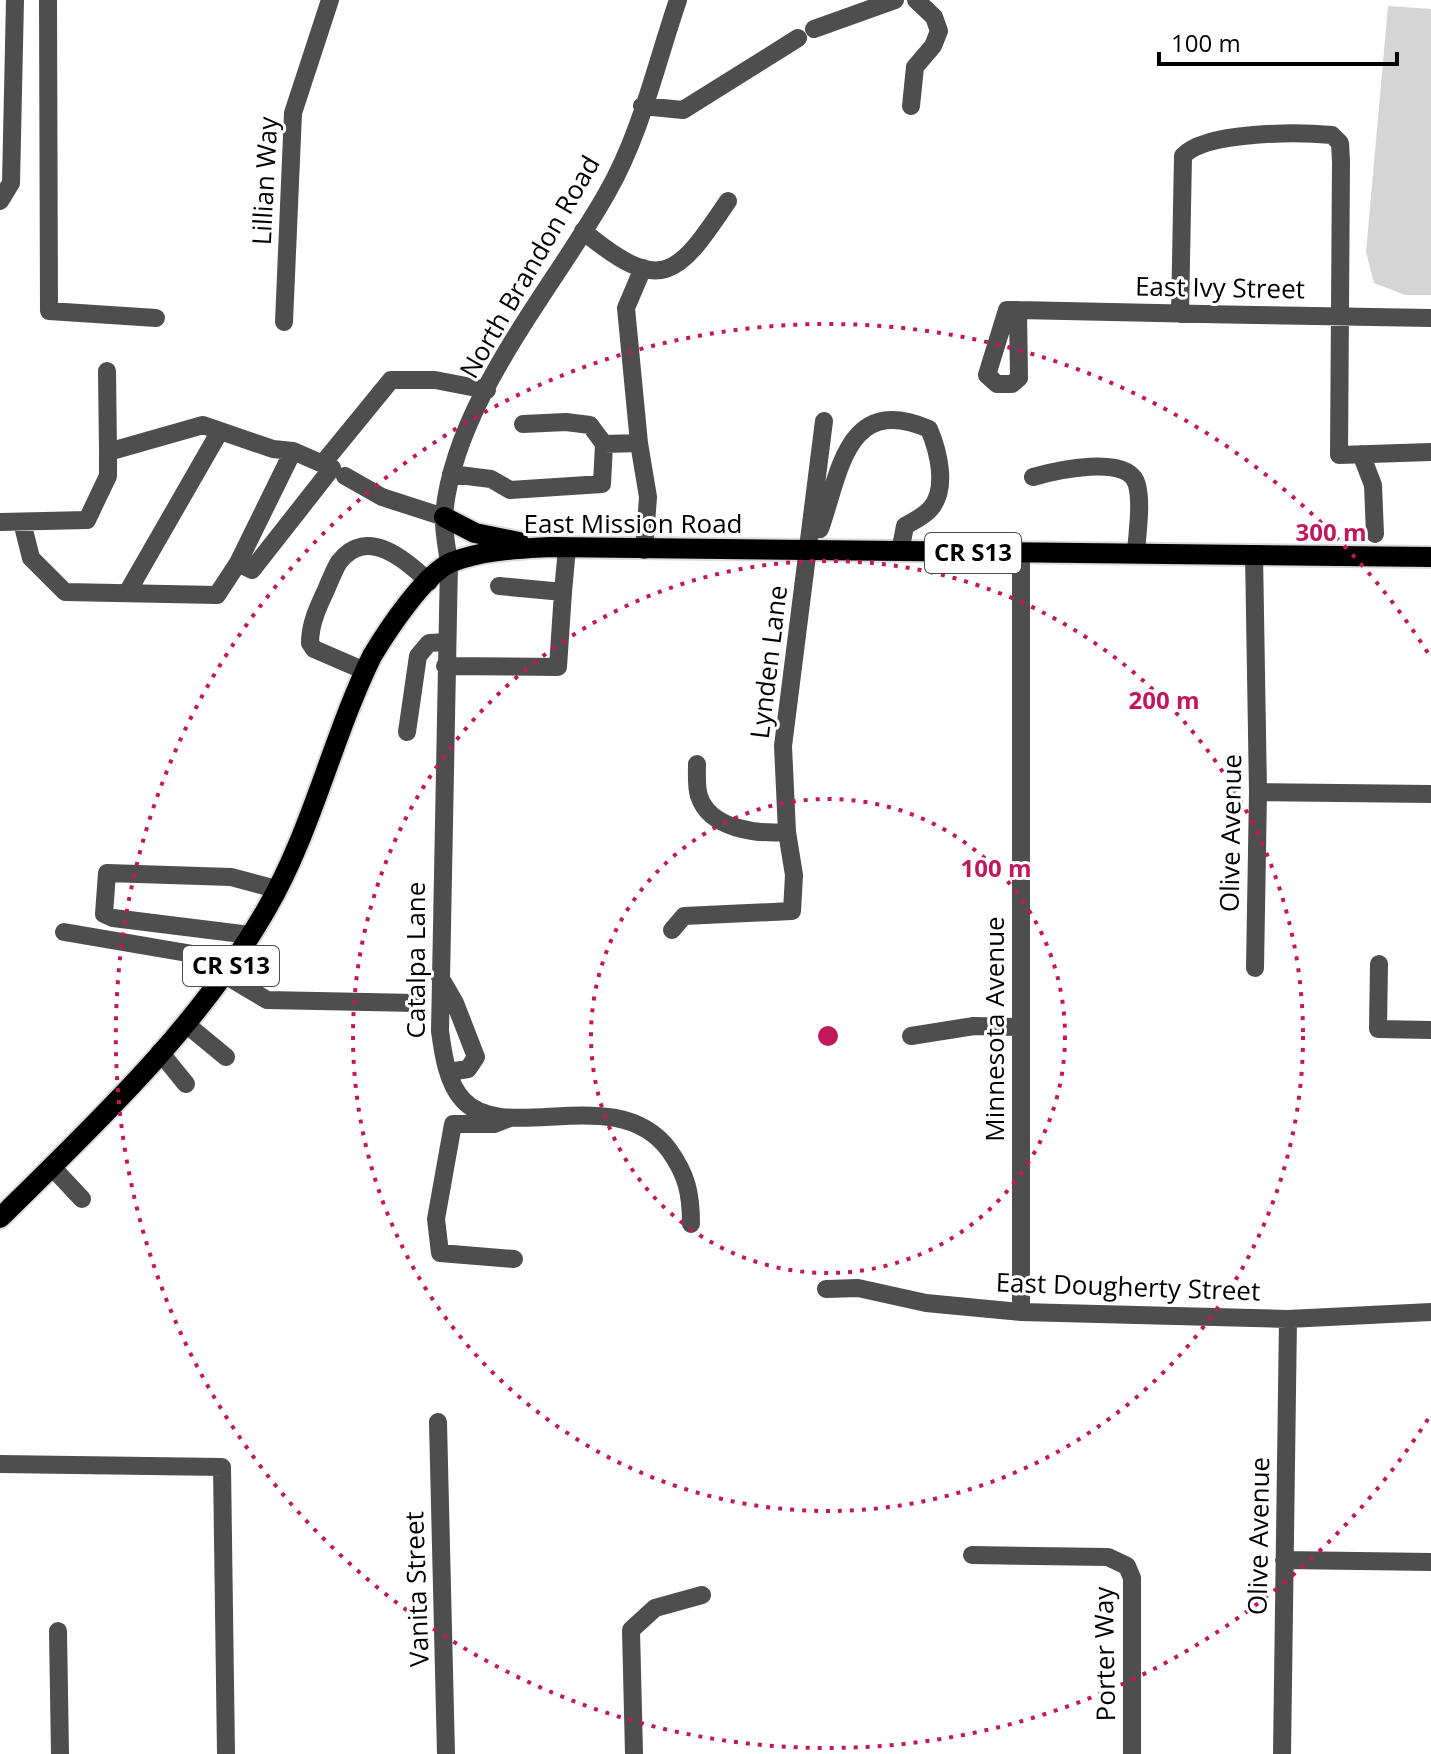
<svg xmlns="http://www.w3.org/2000/svg" width="1431" height="1754" viewBox="0 0 1431 1754" font-family="'Open Sans',sans-serif">
  <rect width="100%" height="100%" fill="#fff"/>
  <!-- green -->
  <path fill="#d5d5d5" d="M1388,6L1431,9V295H1405L1374,283L1366,252Z"/>
  <g fill="none" stroke-linecap="round" stroke-linejoin="round">
    <!-- major casing -->
    <g stroke="#dbdbdb" stroke-width="24">
      <path id="major" d="M444,517L475,533L519,542
        M0,1218C96,1123 198,1028 266,910C312,831 332,738 372,656C387,631 425,573 452,562C483,550 518,549 550,547L1431,557"/>
    </g>
    <!-- minor -->
    <path stroke="#4e4e4e" stroke-width="18" d="M48,0L49,311L156,318
      M678,0C656,64 641,134 607,193C553,289 454,401 444,515C443,530 447,547 449,563L440,1031C443,1053 447,1083 463,1100C505,1146 617,1080 669,1150C687,1175 691,1194 691,1224
      M814,29L895,0
      M642,106L683,110L798,38
      M911,106L915,67L933,46L939,31L934,17L916,0
      M0,201L11,183L15,0
      M583,231C662,296 677,277 728,201
      M1018,310L1019,378L1012,384H997L987,375L1007,310H1018C1156,313 1293,316 1431,318
      M1180,314L1183,156C1205,131 1299,132 1332,135L1340,143L1341,162L1339,455L1431,452
      M284,322L293,113L330,0
      M107,371L108,452
      M523,424L566,422L590,425L604,444
      M639,443L626,308L643,268
      M1361,454L1373,485L1375,534
      M324,462L391,380H435L487,390
      M451,474L491,479L510,490L602,484L604,444L639,443L648,497L644,550
      M345,476L382,497L444,517
      M1033,477C1054,471 1129,453 1137,485C1142,505 1137,533 1136,554
      M0,522L87,520L108,476V452L203,425L273,449L293,451L332,468L252,570L238,563L217,595L65,592L31,558L22,522
      M820,529C840,473 846,393 929,429C938,450 948,488 931,508C925,516 913,521 905,526L900,552
      M1021,553V1312
      M1254,554L1258,792L1255,968
      M238,563L293,451
      M499,586L563,592L567,548
      M127,593L220,431
      M445,666L558,667L563,592
      M365,671L314,649L310,643C310,624 318,607 326,590C330,581 334,570 339,562C367,525 407,561 429,582
      M407,732L418,656L429,643L446,642
      M697,764C697,773 696,787 699,796C710,830 758,834 787,832
      M1258,792L1431,794
      M672,930L684,916L792,911L794,875L787,832L783,746L824,421
      M64,932L234,961
      M250,935L113,918L104,914L107,873L231,877L276,889
      M1379,964L1378,1029L1431,1030
      M225,975L267,1000L416,1003
      M440,977L455,1003L476,1057L468,1069L449,1072
      M186,1024L226,1057
      M911,1036L974,1026L1021,1027
      M160,1052L186,1084
      M510,1118L494,1124H453L436,1219L440,1253L514,1259
      M52,1167L82,1199
      M826,1289L858,1288L926,1303L1021,1312L1288,1319L1431,1312
      M438,1422L446,1754
      M0,1464L222,1467L226,1754
      M972,1555L1108,1557L1127,1566L1132,1578V1754
      M1284,1560L1431,1562
      M58,1631L60,1754
      M634,1754L631,1630L655,1608L702,1595
      M1282,1754L1288,1319"/>
    <!-- major -->
    <use href="#major" stroke="#000" stroke-width="20"/>
  </g>
  <!-- distance rings -->
  <g fill="none" stroke="#c2185b" stroke-width="4" stroke-dasharray="4 8">
    <circle cx="828" cy="1036" r="237"/>
    <circle cx="828" cy="1036" r="475"/>
    <path d="M1428 1419A712 712 0 1 1 1428 653"/>
  </g>
  <g text-anchor="middle" stroke-width="6" stroke-linejoin="round" paint-order="stroke">
    <!-- shield labels -->
    <g fill="#fff" stroke="#4c4c4c" stroke-width="2">
      <rect x="925" y="533" width="96" height="40" rx="6"/>
      <rect x="183" y="946" width="96" height="40" rx="6"/>
    </g>
    <g font-size="24" font-weight="bold" fill="#000">
      <text x="973" y="561">CR S13</text>
      <text x="231" y="974">CR S13</text>
    </g>
    <!-- street labels -->
    <g font-size="26" fill="#000" stroke="#fff">
      <text transform="translate(265 181) rotate(-87)" y="9">Lillian Way</text>
      <text transform="translate(530 267) rotate(-60)" y="9">North Brandon Road</text>
      <text transform="translate(1220 288) rotate(1)" y="9">East Ivy Street</text>
      <text x="633" y="533">East Mission Road</text>
      <text transform="translate(769 662) rotate(-83)" y="9">Lynden Lane</text>
      <text transform="translate(1231 833) rotate(-89)" y="9">Olive Avenue</text>
      <text transform="translate(416 960) rotate(-90)" y="9">Catalpa Lane</text>
      <text transform="translate(995 1029) rotate(-90)" y="9">Minnesota Avenue</text>
      <text transform="translate(1128 1287) rotate(2)" y="9">East Dougherty Street</text>
      <text transform="translate(1259 1536) rotate(-89)" y="9">Olive Avenue</text>
      <text transform="translate(417 1589) rotate(-92)" y="9">Vanita Street</text>
      <text transform="translate(1105 1654) rotate(-91)" y="9">Porter Way</text>
    </g>
  </g>
  <circle cx="828" cy="1036" r="12" fill="#c2185b" stroke="#fff" stroke-width="4"/>
  <g font-size="24" text-anchor="middle" font-weight="bold" fill="#c2185b" stroke="#fff" stroke-width="6" stroke-linejoin="round" paint-order="stroke">
    <text x="1331" y="541">300 m</text>
    <text x="1164" y="709">200 m</text>
    <text x="996" y="877">100 m</text>
  </g>
  <!-- scale -->
  <path d="M1159 52v12h238v-12" fill="none" stroke="#000000" stroke-width="4"/>
  <text x="1171" y="52" font-size="24" fill="#000000" stroke="#ffffff" stroke-width="6" paint-order="stroke">100 m</text>
</svg>
